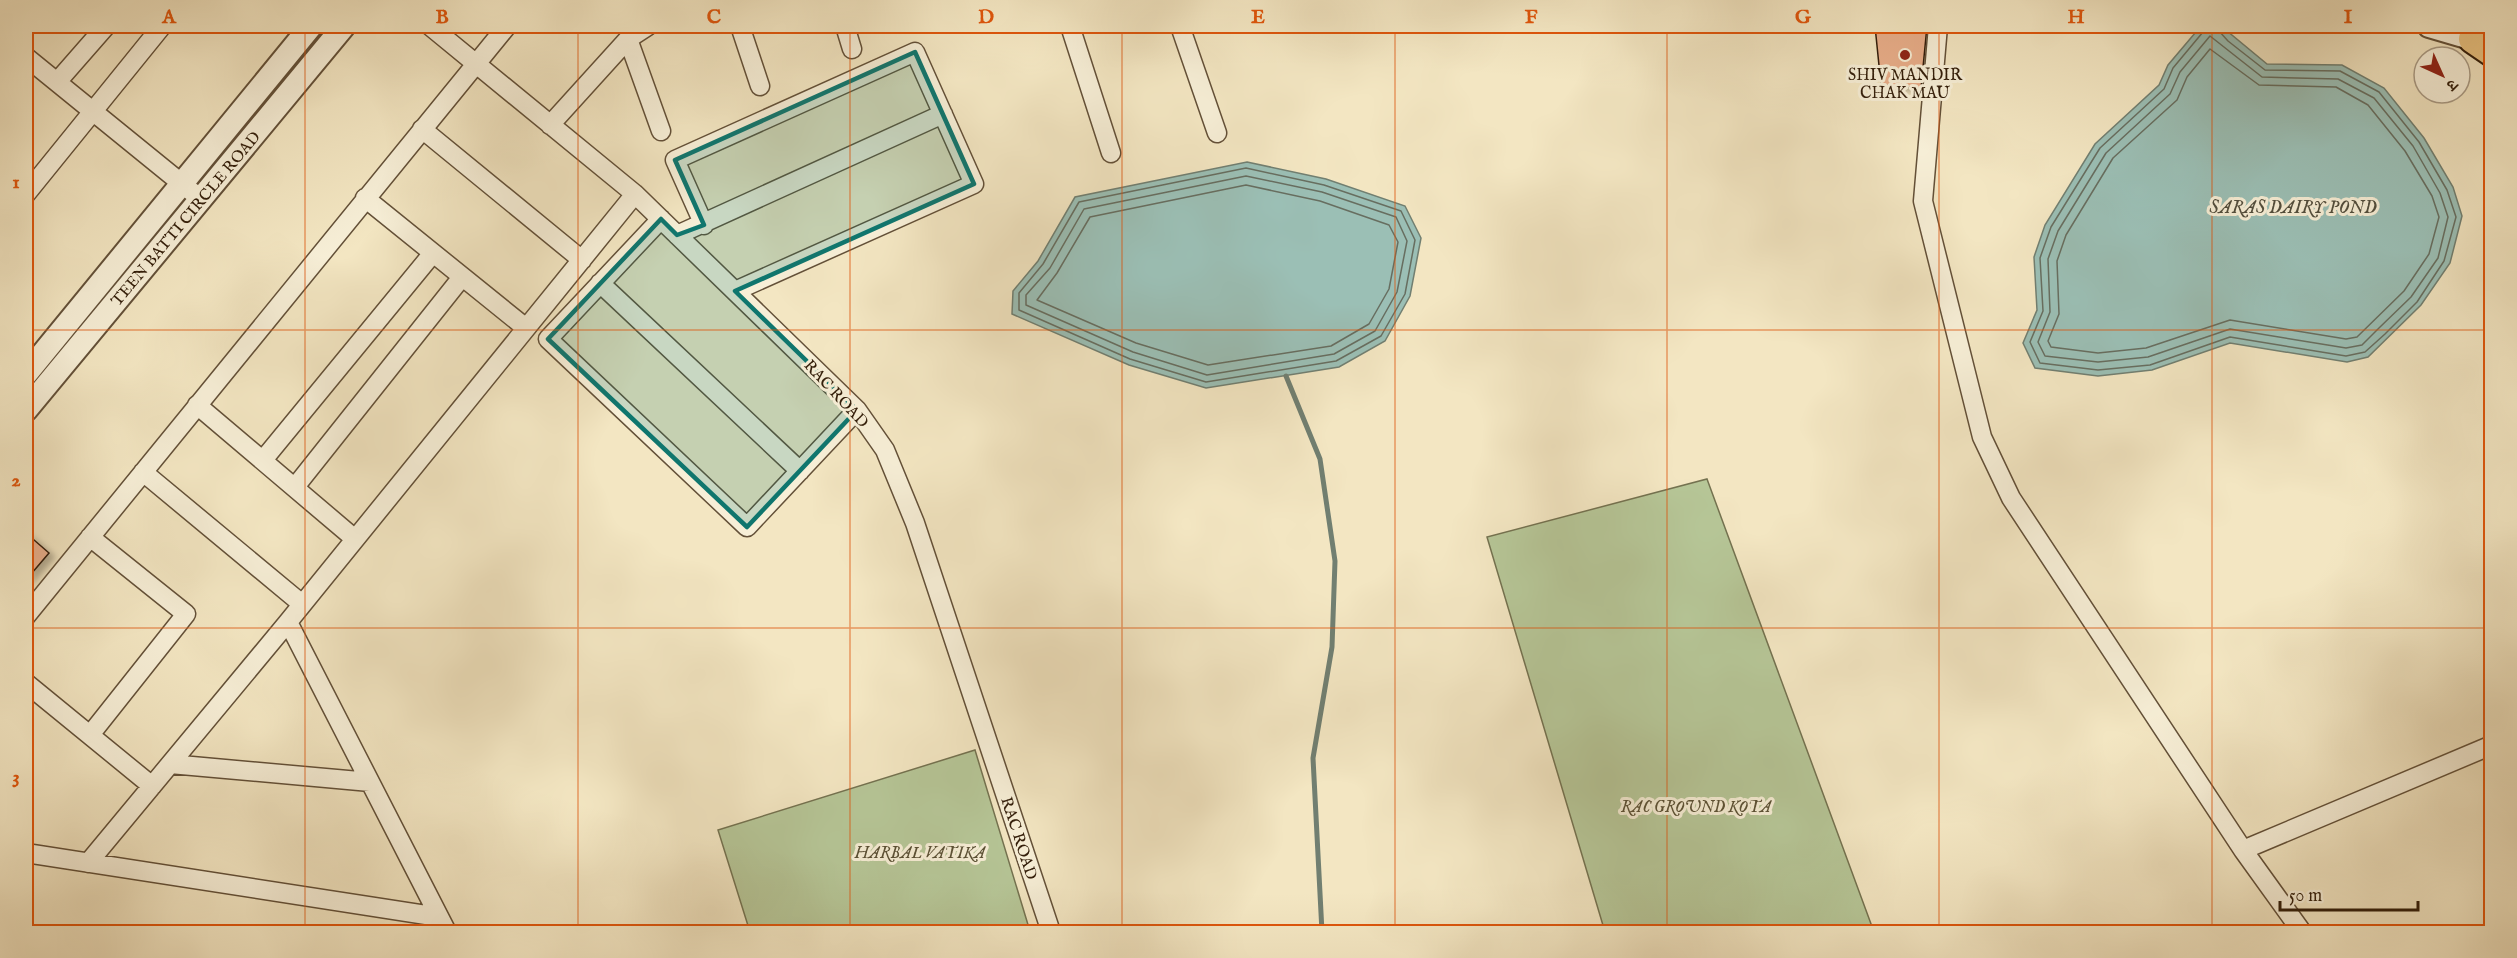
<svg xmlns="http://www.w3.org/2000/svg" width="2517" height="958" viewBox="0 0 2517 958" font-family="'IM FELL English','Noto Serif Devanagari',serif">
  <defs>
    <filter id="shadow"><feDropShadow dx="6" dy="4" stdDeviation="3" flood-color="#0004"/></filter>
  </defs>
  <rect width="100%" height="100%" fill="#f3e6c2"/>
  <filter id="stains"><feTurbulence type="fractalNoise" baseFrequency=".00333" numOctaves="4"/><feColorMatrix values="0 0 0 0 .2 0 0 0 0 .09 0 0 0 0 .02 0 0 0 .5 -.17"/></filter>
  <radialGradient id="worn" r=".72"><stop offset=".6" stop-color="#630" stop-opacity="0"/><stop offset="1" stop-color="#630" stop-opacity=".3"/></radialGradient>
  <!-- green -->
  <path fill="#b6c697" stroke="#747250" stroke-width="1.5" d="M1707,479L1874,932H1605L1487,537Z
    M975,750L1029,928L1014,932H750L718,830Z"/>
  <!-- water -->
  <path fill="#9bbfb5" stroke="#717f71" stroke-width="1.5" d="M2201,26H2221L2267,64L2342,65L2384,88L2424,138L2453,187L2462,216L2450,263L2421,305L2368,357L2347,362L2230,343L2152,370L2098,376L2035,368L2023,343L2037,310L2034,257L2045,225L2095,144L2159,85L2168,65Z
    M1247,162L1326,179L1405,206L1421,238L1410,296L1385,341L1339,367L1206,388L1129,365L1012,314L1013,291L1038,261L1075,197Z"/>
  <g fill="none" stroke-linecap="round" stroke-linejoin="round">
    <!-- shore -->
    <path stroke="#676e60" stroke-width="1.5" d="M2204,26L2203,32L2173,68L2164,89L2100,148L2051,227L2040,258L2043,311L2030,342L2040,363L2098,370L2150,365L2230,337L2346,356L2365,352L2385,334L2417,302L2444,261L2456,217L2447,190L2419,142L2379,92L2340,71L2265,70L2228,41L2219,31L2217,26
      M2210,36L2262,77L2338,79L2374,98L2413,146L2440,193L2448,217L2438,258L2411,297L2379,328L2362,345L2346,348L2230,329L2148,357L2098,362L2045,356L2038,342L2050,312L2048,259L2058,231L2106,153L2170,94L2180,72Z
      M2210,49L2259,85L2336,87L2368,105L2405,151L2432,196L2439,217L2429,254L2404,291L2357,337L2346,339L2230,320L2146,348L2098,353L2051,347L2048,341L2059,314L2057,261L2066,235L2113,158L2177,100L2187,77Z
      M1246,168L1324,185L1401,211L1415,240L1405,294L1381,336L1336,361L1206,382L1130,359L1019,310V293L1043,264L1079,202Z
      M1246,176L1322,192L1396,217L1407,241L1397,292L1375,331L1334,354L1207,375L1133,352L1026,305V295L1050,268L1084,209Z
      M1246,185L1320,201L1389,225L1398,242L1389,289L1369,324L1331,346L1208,365L1136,343L1037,300L1057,273L1090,217Z"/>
    <!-- stream -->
    <path stroke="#717f71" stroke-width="5" d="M1286,376L1320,459L1335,561L1332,647L1313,758L1322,932"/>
  </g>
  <!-- building -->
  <path fill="#e8ae8a" stroke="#331e0a" stroke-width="1.5" filter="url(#shadow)" d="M1875,26H1927L1921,88L1881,85Z
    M26,533L49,553L26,580Z"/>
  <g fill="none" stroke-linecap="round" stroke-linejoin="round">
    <!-- minor casing -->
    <g stroke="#635038" stroke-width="21">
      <path id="minor" d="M430,26L635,194L857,410L885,450L915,523L1051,932
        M740,26L760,86
        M845,26L852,49
        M1070,26L1111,153
        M1180,26L1217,133
        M1938,26L1923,201L1982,437L2011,498L2243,850L2302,932
        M628,39L661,131
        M26,57L202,200
        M57,82L106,26
        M550,125L628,39L648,26
        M422,129L582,260
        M26,194L162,26
        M365,198L526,328
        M661,219L548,339L747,527L857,410
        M704,225L675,160L915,52L974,184L735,291
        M677,235L943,114
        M600,283L800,471
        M197,405L355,539
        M263,460L433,253
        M143,472L302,604
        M295,487L462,277
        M90,537L186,614L90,735
        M26,616L507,26
        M288,622L447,932
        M26,683L152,786
        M170,764L370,782
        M2243,850L2492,745
        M26,853L439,917
        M88,863L288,622L635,194"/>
    </g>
    <!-- tertiary casing -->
    <g stroke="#635038" stroke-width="26">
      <path id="tertiary" d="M2429,26L2487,43
        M26,374L311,26
        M26,410L344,26"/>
    </g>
    <!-- primary casing -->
    <g stroke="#331e0a" stroke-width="32">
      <path id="primary" d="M2473,39L2492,52"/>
    </g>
    <!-- minor -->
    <use href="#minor" stroke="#f7efd7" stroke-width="18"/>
    <!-- tertiary -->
    <use href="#tertiary" stroke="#f7efd7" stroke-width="22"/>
    <!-- primary -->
    <use href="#primary" stroke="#eac381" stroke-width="28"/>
  </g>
  <!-- marked area -->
  <path fill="#0f766e" fill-opacity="0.2" stroke="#0f766e" stroke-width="4.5" stroke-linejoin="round" d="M915,52L974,184L735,291L857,410L747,527L548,339L661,219L677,235L704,225L675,160Z"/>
  <!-- grid -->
  <path fill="none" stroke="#df560c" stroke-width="1.5" stroke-opacity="0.55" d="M305,26V932M578,26V932M850,26V932M1122,26V932M1395,26V932M1667,26V932M1939,26V932M2212,26V932M26,330H2492M26,628H2492"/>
  <!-- markers -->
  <circle fill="#8f2418" stroke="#f7efd7" stroke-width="2" cx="1905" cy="55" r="6"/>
  <g text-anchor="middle" stroke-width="6" stroke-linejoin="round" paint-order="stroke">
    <!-- poi labels -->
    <g font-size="16" fill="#331e0a" stroke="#f7efd7">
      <text x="1905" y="80">SHIV MANDIR<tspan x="1905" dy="18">CHAK MAU</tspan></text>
    </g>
    <!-- street labels -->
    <g font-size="16" fill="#331e0a" stroke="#f7efd7">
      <text transform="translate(185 218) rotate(-50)" y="6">TEEN BATTI CIRCLE ROAD</text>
      <text transform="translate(837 393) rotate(47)" y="6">RAC ROAD</text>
      <text transform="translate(1020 838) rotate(72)" y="6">RAC ROAD</text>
    </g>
    <!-- park labels -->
    <g font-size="16" font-style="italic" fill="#5a5034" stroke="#f7efd7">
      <text x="1696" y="812">RAC GROUND KOTA</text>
      <text x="920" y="858">HARBAL VATIKA</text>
    </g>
    <!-- water labels -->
    <g font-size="18" font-style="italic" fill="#524e3d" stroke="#f7efd7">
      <text x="2293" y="213">SARAS DAIRY POND</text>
    </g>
  </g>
  <!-- margin -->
  <rect width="2517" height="958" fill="none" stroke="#f3e6c2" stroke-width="66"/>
  <!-- north arrow -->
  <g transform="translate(2442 75) rotate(135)"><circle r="28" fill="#f7efd7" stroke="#a99b85" stroke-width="1.5"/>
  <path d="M0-4.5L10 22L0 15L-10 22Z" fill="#8f2418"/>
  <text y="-9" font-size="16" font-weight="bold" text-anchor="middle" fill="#331e0a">उ</text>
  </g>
  <!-- scale -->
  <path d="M2280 901v9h138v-9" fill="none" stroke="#331e0a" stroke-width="3"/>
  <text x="2289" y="901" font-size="18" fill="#331e0a" stroke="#f7efd7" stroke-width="4.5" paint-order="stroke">50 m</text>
  <rect x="33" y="33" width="2451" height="892" fill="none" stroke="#df560c" stroke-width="2"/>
  <g font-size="20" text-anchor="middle" font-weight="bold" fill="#df560c">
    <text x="169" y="23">A</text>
    <text x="442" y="23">B</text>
    <text x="714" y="23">C</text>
    <text x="986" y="23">D</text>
    <text x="1258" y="23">E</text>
    <text x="1531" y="23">F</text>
    <text x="1803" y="23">G</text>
    <text x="2076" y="23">H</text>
    <text x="2348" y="23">I</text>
    <text x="16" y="188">1</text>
    <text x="16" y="486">2</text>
    <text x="16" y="783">3</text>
  </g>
  <rect width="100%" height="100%" filter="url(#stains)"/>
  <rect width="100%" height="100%" fill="url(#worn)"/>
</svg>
